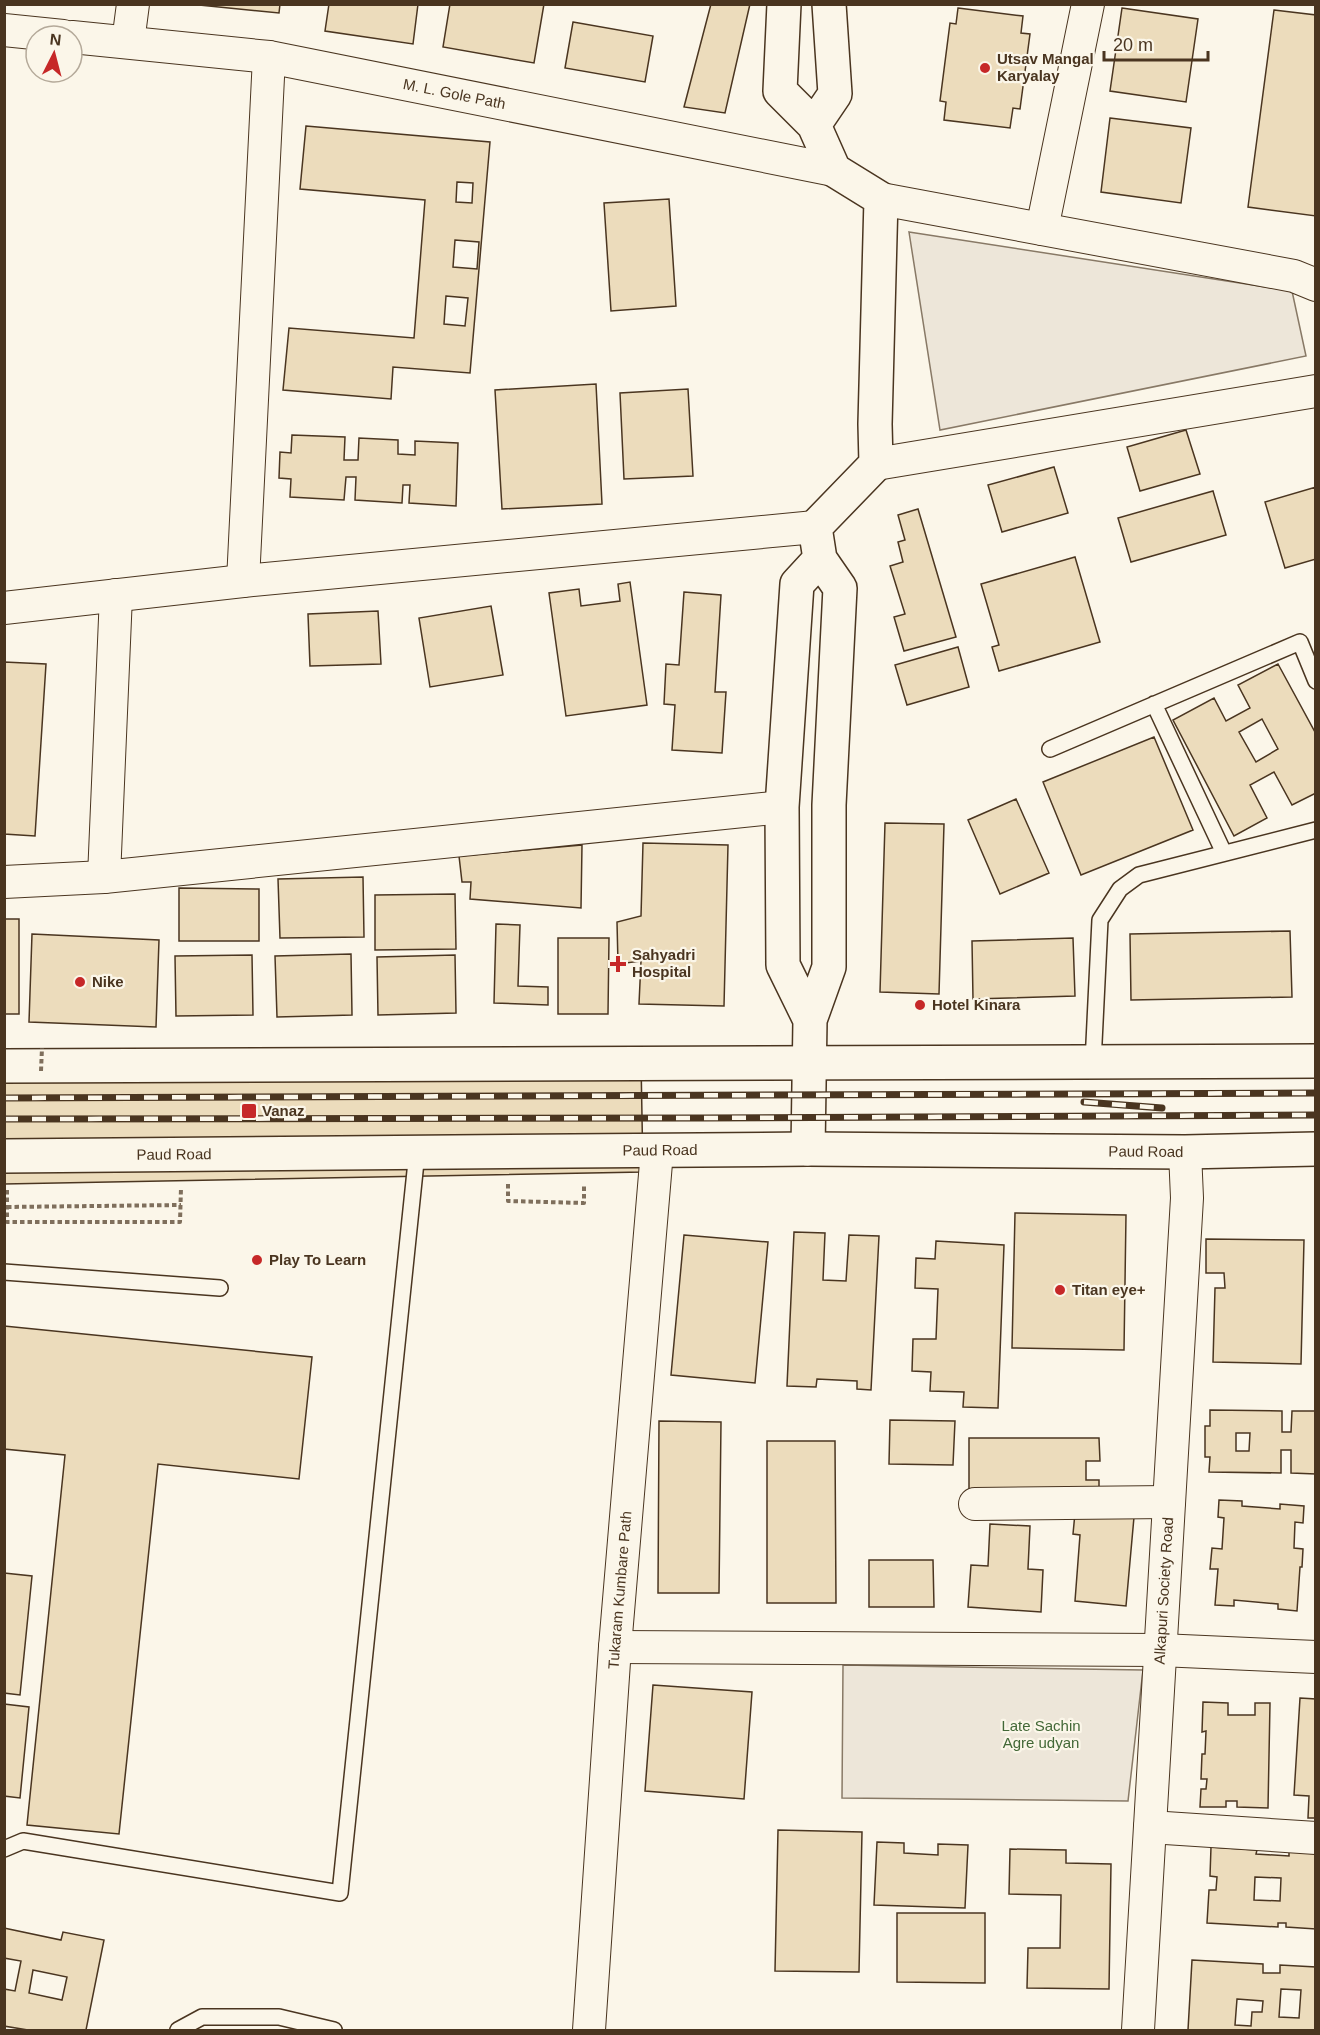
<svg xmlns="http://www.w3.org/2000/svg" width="1320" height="2035" viewBox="0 0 1320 2035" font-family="Arial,sans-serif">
  <rect width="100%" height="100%" fill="#fbf6e9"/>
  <!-- green -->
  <path fill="#ede6d9" stroke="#887966" stroke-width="1.5" d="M909,232L1292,291L1306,356L940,430Z
    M843,1665L1143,1670L1128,1801L842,1798Z"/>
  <!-- building -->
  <path fill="#ecdcbc" stroke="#4a3520" stroke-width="1.5" fill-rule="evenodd" d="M189,4H280L279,13Z
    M329,4H418L413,44L325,31Z
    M450,4H544L534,63L443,47Z
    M711,4H750L725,113L684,107Z
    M958,8L1023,16L1021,33L1030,34L1020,109L1013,108L1010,128L944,120L946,102L940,101L950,23L956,24Z
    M1122,8L1198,19L1186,102L1110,91Z
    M1274,10L1316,15V216L1248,207Z
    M573,22L653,36L645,82L565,68Z
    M1110,118L1191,128L1181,203L1101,192Z
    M306,126L490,142L470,373L393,367L391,399L283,390L289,328L414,338L425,200L300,189ZM457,182L473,183L472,203L456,202ZM455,240L479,242L477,269L453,267ZM446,296L468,298L465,326L444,324Z
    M669,199L676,306L611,311L604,203Z
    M596,384L602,504L502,509L495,390Z
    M688,389L693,476L624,479L620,393Z
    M1186,430L1200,474L1140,491L1127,447Z
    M292,435L345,437L344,460H358L359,438L398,440V454L415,455V441L458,443L456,506L409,503L410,485H403L402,503L355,500L356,477H346L344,500L290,497L291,479L279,478L280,452L291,453Z
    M1054,467L1068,513L1002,532L988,485Z
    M1316,487V559L1285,568L1265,502Z
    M1213,491L1226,535L1131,562L1118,518Z
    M918,509L956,637L904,651L894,617L905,614L890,566L903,562L898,542L905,540L898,515Z
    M1075,557L1100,642L999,671L992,647L999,645L981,584Z
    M630,582L647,705L566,716L549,593L579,589L581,606L620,601L618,584Z
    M684,592L721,595L715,692H726L722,753L672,750L675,705L664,704L666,664L679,665Z
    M491,606L503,675L430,687L419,618Z
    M378,611L381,664L310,666L308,614Z
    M958,647L969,687L907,705L895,665Z
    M4,662L46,664L35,836L4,834Z
    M1278,664L1316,734V793L1292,805L1274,772L1250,785L1267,818L1234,836L1173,720L1214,698L1226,721L1250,708L1238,685ZM1262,719L1278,749L1256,762L1239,732Z
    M1154,737L1193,830L1081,875L1043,782Z
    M1016,799L1049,873L1000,894L968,820Z
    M885,823L944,824L939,994L880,992Z
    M643,843L728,845L724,1006L639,1004L641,961L618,964L617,922L641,916Z
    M582,845L581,908L470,899L471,882H462L459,856Z
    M363,877L364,937L280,938L278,879Z
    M179,888L259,889V941H179Z
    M455,894L456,949L375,950V895Z
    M4,919H19V1014H4Z
    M496,924L520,925L518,986L548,987V1005L494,1003Z
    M1290,931L1292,997L1131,1000L1130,934Z
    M32,934L159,940L156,1027L29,1022Z
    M558,938H609L608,1014H558Z
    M1073,938L1075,996L973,999L972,941Z
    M351,954L352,1015L277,1017L275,956Z
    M252,955L253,1015L176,1016L175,956Z
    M455,955L456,1013L378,1015L377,957Z
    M641,1061L643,1172L4,1184V1072Z
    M1015,1213L1126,1215L1124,1350L1012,1348Z
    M794,1232L825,1233L823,1280L846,1281L849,1235L879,1236L871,1390L857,1389V1381L817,1379L816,1387L787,1386Z
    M684,1235L768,1242L755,1383L671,1375Z
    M1206,1239L1304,1240L1301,1364L1213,1362L1215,1288H1225L1224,1273H1206Z
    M936,1241L1004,1245L998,1408L963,1407L964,1392L930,1391L931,1372L912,1371L913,1339H936L938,1289L915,1288L916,1258L935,1259Z
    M4,1326L312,1357L299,1479L158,1464L119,1834L27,1825L65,1455L4,1449Z
    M1210,1410L1282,1411V1432H1291L1292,1411H1316V1474L1291,1473V1450H1281V1473L1209,1472L1210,1457H1205V1426H1210ZM1236,1433H1250L1249,1451H1236Z
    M890,1420L955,1421L953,1465L889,1464Z
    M659,1421L721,1422L719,1593H658Z
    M969,1438H1099L1100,1461H1086V1480H1099V1496H969Z
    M767,1441H835L836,1603H767Z
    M1219,1500L1242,1501V1506L1280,1509V1504L1304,1506L1303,1523L1295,1522L1294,1548L1303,1549L1302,1567H1300L1297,1611L1278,1609V1604L1234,1600V1606L1215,1605L1218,1569H1210L1212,1548L1222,1549L1224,1518L1218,1517Z
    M1075,1513L1134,1517L1126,1606L1075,1601L1080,1535L1073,1534Z
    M990,1524L1030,1526L1028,1569L1043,1570L1041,1612L968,1607L971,1565L988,1566Z
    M869,1560H933L934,1607H869Z
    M4,1573L32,1576L20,1695L4,1693Z
    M653,1685L752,1692L744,1799L645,1791Z
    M1300,1698L1316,1699V1818H1308L1309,1796L1294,1795Z
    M1203,1702L1228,1703V1715H1255V1703H1270L1268,1808L1237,1807V1801H1226V1807H1200L1201,1789H1206L1207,1779H1201L1202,1754H1205L1206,1731L1202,1732Z
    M4,1704L29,1707L20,1798L4,1796Z
    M778,1830L862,1832L859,1972L775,1971Z
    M877,1842L904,1843V1853L938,1855V1844L968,1845L965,1908L874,1905Z
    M1211,1847L1257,1850L1256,1854L1289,1856V1851L1316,1853V1929L1286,1927V1923H1278V1927L1207,1923L1209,1890H1216L1217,1877L1210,1876ZM1255,1877L1281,1878L1280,1901L1254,1900Z
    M1010,1849L1066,1850V1863L1111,1864L1109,1989L1027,1988L1028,1948H1060L1061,1895L1009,1894Z
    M897,1913H985V1983L897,1982Z
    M4,1928L61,1940L63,1932L104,1940L86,2030H28L4,2026V1989L15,1991L21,1961L4,1958ZM33,1970L67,1977L62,2000L29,1993Z
    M1192,1960L1263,1964V1973H1280V1965L1316,1967V2030H1188ZM1281,1989L1301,1990L1299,2018L1279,2017ZM1237,1999L1263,2001L1262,2012H1252L1251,2026L1235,2025Z"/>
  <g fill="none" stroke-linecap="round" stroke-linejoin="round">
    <!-- lane casing -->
    <g stroke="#4a3520" stroke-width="18">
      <path id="lane" d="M1154,704L1224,853
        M1050,749L1300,642L1316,681
        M1093,1063L1100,920L1120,889L1139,875L1316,830
        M4,1272L220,1288
        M4,1849L23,1841L340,1893L417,1152
        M178,2030L202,2017H279L334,2030"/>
    </g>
    <!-- street casing -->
    <g stroke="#4a3520" stroke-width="34">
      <g id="street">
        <path d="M4,30L63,36"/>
        <path id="s1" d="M72,37L269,57L834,170"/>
        <path d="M128,42L133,4"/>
        <path d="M881,199L1294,276L1316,285"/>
        <path d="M1042,229L1088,4"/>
        <path d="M876,464L1316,391"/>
        <path d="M243,581L269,57"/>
        <path d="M4,608L243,581L815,527"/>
        <path d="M104,877L116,595"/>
        <path d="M4,882L104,877L782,807"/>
        <path d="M975,1504L1169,1502"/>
        <path d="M615,1647L1160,1650L1316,1657"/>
        <path d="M1150,1827L1316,1838"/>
        <path id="s2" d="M589,2030L615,1647L657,1151"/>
        <path id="s3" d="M1138,2030L1187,1198L1185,1152"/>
      </g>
    </g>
    <!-- secondary casing -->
    <g stroke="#4a3520" stroke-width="36">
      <path id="secondary" d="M784,4L780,91L814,125L834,170L881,199L875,424L876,464L815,527L820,559L840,588L829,805V967L810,1020L808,1149
        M814,125L835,94L829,4
        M810,1020L783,965L782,807L797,584L820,559"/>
    </g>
    <!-- primary casing -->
    <g stroke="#4a3520" stroke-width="36">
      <g id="primary">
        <path d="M4,1066L1316,1061"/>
        <path id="s4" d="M4,1156L808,1149L1185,1152L1316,1149"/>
      </g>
    </g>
    <!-- path -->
    <path stroke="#7f6f5c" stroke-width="4" stroke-dasharray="4.5 3" stroke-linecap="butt" d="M508,1184V1201L584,1203V1186
      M7,1190V1222H180L181,1188
      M7,1207L181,1205"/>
    <!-- lane -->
    <use href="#lane" stroke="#fbf6e9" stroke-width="15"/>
    <!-- street -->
    <use href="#street" stroke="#fbf6e9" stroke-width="32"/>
    <!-- secondary -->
    <use href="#secondary" stroke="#fbf6e9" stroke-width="33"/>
    <!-- primary -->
    <use href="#primary" stroke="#fbf6e9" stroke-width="33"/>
    <!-- rail casing -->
    <g stroke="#4a3520" stroke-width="7">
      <path id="rail" d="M4,1098L1316,1093
        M1084,1102L1162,1108
        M4,1119L703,1118L1316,1115"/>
    </g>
    <!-- rail -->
    <use href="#rail" stroke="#fbf6e9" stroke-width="4.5" stroke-dasharray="14" stroke-linecap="butt"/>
    <!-- path-bridge -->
    <path stroke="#7f6f5c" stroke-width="4" stroke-dasharray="4.5 3" stroke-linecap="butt" d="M41,1071L42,1048"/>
  </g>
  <!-- markers -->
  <g fill="#c62828" stroke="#fbf6e9" stroke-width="2">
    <circle cx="985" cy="68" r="6"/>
    <path d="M615 955h6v6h6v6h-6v6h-6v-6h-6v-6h6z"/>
    <circle cx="80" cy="982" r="6"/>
    <circle cx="920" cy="1005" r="6"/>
    <rect x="241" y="1103" width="16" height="16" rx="3"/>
    <circle cx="257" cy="1260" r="6"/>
    <circle cx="1060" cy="1290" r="6"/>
  </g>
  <g text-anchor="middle" stroke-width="4.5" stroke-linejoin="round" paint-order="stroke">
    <!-- poi labels -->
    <g font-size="15" font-weight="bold" fill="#4a3520" stroke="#fbf6e9" text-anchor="start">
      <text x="997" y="64">Utsav Mangal<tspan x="997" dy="17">Karyalay</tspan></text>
      <text x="632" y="960">Sahyadri<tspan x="632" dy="17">Hospital</tspan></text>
      <text x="92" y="987">Nike</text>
      <text x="932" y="1010">Hotel Kinara</text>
      <text x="262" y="1116">Vanaz</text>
      <text x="269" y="1265">Play To Learn</text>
      <text x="1072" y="1295">Titan eye+</text>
    </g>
    <!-- street labels -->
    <g font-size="15" fill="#4a3520" stroke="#fbf6e9">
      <text dy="5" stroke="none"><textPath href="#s1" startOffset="387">M. L. Gole Path</textPath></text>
      <text dy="5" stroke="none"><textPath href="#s4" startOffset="656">Paud Road</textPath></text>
      <text dy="5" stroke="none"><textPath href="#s4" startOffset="1142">Paud Road</textPath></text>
      <text dy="5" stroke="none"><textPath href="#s4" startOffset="170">Paud Road</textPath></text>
      <text dy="5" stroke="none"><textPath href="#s2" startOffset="441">Tukaram Kumbare Path</textPath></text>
      <text dy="5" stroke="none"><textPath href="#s3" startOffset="440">Alkapuri Society Road</textPath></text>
    </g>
    <!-- park labels -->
    <g font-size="15" fill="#436837" stroke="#fbf6e9">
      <text x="1041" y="1731">Late Sachin<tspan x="1041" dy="17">Agre udyan</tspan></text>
    </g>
  </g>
  <!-- border -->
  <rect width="1320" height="2035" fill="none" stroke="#4a3520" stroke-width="12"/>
  <!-- north arrow -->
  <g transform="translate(54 54) rotate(6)"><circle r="28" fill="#fbf6e9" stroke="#b4a999" stroke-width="1.5"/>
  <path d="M0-4.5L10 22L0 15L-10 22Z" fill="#c62828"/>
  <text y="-9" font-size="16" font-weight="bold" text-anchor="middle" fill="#4a3520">N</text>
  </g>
  <!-- scale -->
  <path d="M1104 51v9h104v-9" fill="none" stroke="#4a3520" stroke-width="3"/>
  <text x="1113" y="51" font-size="18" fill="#4a3520" stroke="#fbf6e9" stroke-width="4.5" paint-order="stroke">20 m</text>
</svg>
